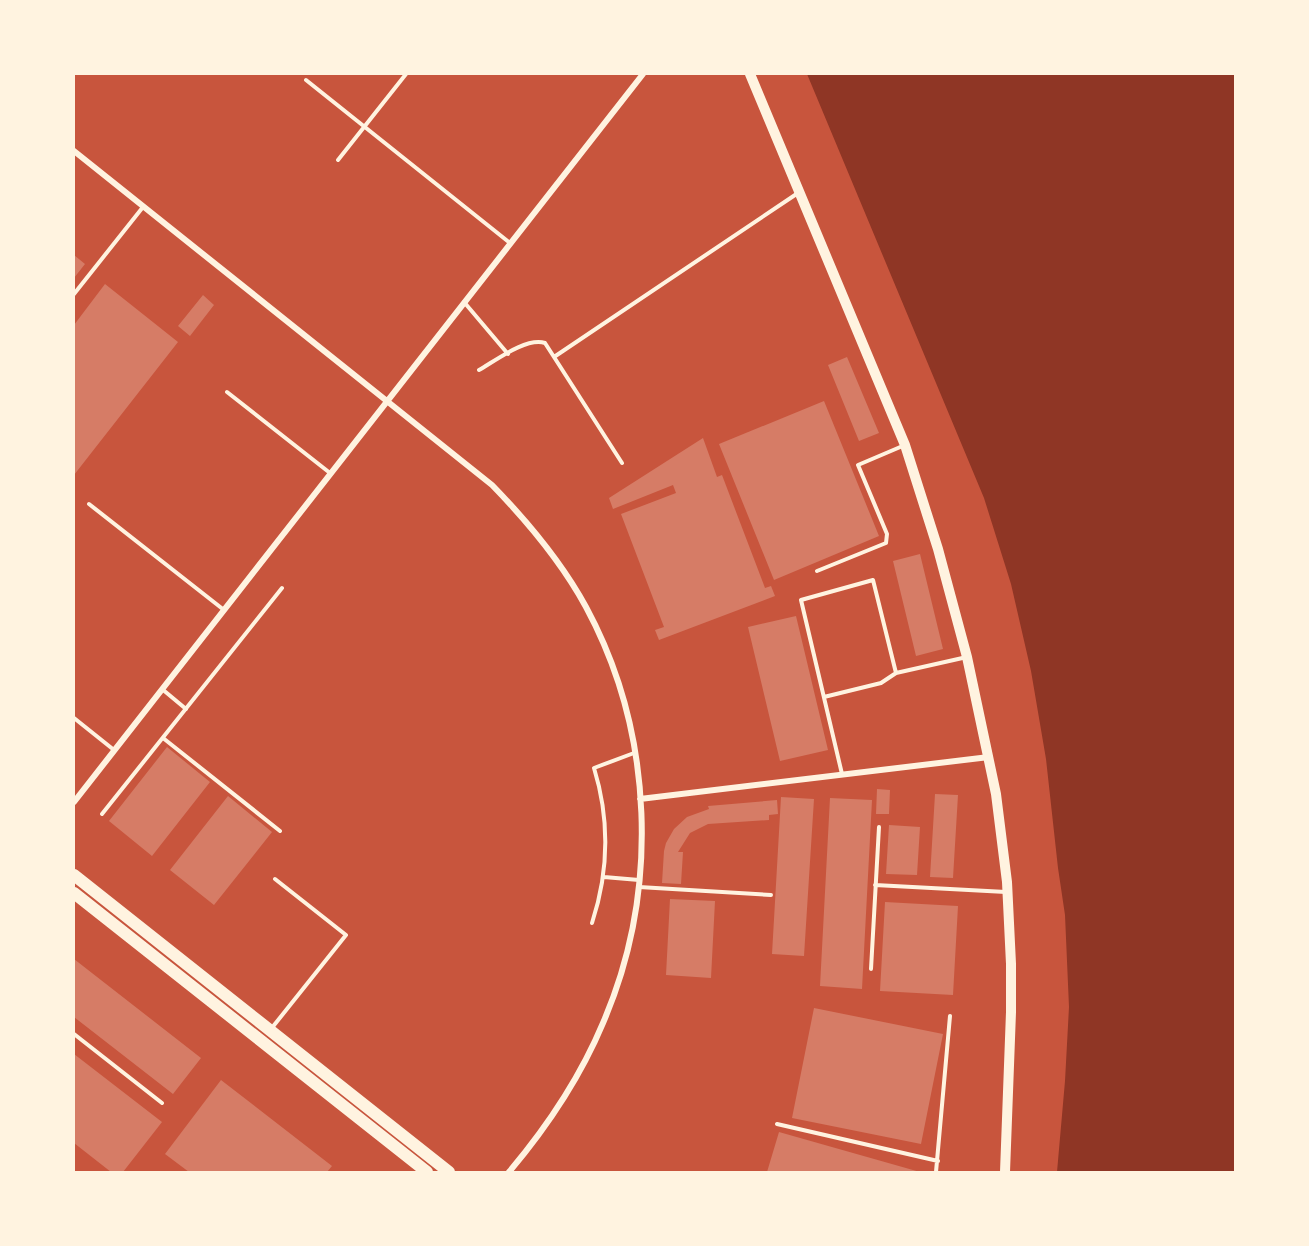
<svg xmlns="http://www.w3.org/2000/svg" width="1309" height="1246" viewBox="0 0 1309 1246" font-family="Lato,sans-serif">
  <rect width="100%" height="100%" fill="#c8553d"/>
  <!-- water -->
  <path fill="#8f3625" d="M807,74H1235V1172H1057L1065,1081L1069,1007L1065,915L1058,868L1046,759L1031,671L1011,584L984,498Z"/>
  <!-- building -->
  <path fill="#d67c66" d="M74,255L85,264L74,278Z
    M105,284L178,342L74,475V325Z
    M203,295L214,305L190,336L178,326Z
    M847,357L879,433L859,441L828,365Z
    M824,401L879,536L774,580L719,444Z
    M703,438L717,477L722,475L765,588L771,586L775,596L659,640L655,630L664,627L621,514L676,493L673,485L613,509L609,498Z
    M920,554L943,649L916,656L893,561Z
    M796,616L828,750L780,761L748,627Z
    M167,747L210,782L152,856L109,821Z
    M877,789L890,790L889,814H876Z
    M935,794L958,795L953,878L930,877Z
    M228,796L272,832L214,905L170,870Z
    M781,797L814,799L804,956L772,954Z
    M830,798L872,800L862,989L820,986Z
    M777,800L778,814L769,815V820L708,824L690,833L678,852H683L681,884L662,883L664,851L666,843L674,829L687,817L709,809L708,806Z
    M889,825L920,827L917,875L886,874Z
    M670,899L715,901L711,978L666,975Z
    M885,902L958,906L953,995L880,991Z
    M74,959L201,1058L173,1094L74,1017Z
    M814,1008L943,1034L921,1144L792,1118Z
    M74,1054L162,1122L123,1172H111L74,1143Z
    M221,1080L332,1166L327,1172H189L165,1154Z
    M779,1132L920,1172H767Z"/>
  <g fill="none" stroke-linecap="round" stroke-linejoin="round">
    <!-- service -->
    <path stroke="#fff3e0" stroke-width="4" d="M306,80L510,243
      M338,160L406,74
      M74,294L143,207
      M464,302L508,354
      M479,370C495,361 526,337 545,343L554,357
      M227,392L330,473
      M622,463L554,357L798,193
      M89,504L224,610
      M817,571L886,543L887,534L858,465L905,445
      M162,689L186,709
      M824,697L881,683L896,673L967,657
      M74,718L114,750
      M163,738L280,831
      M842,774L801,600L873,580L896,673
      M102,814L282,588
      M604,877L639,880
      M875,885L1006,892
      M639,887L771,895
      M592,923C609,871 610,820 594,768L634,753
      M871,969L879,827
      M271,1029L346,935L275,879
      M74,1034L162,1103
      M777,1124L938,1161
      M936,1172L950,1016"/>
    <!-- minor -->
    <path stroke="#fff3e0" stroke-width="6" d="M74,151L492,485C528,522 561,561 586,607C654,733 660,891 603,1023C580,1078 547,1127 509,1172
      M640,799L989,757
      M74,802L643,74"/>
    <!-- tertiary -->
    <path stroke="#fff3e0" stroke-width="10" d="M750,74L905,445L938,549L967,657L996,794L1007,882L1011,964V1012L1005,1172"/>
    <!-- secondary -->
    <path stroke="#fff3e0" stroke-width="12" d="M74,875L449,1172
      M74,893L427,1172"/>
  </g>
  <!-- border -->
  <rect width="1309" height="1246" fill="none" stroke="#fff3e0" stroke-width="150"/>
</svg>
